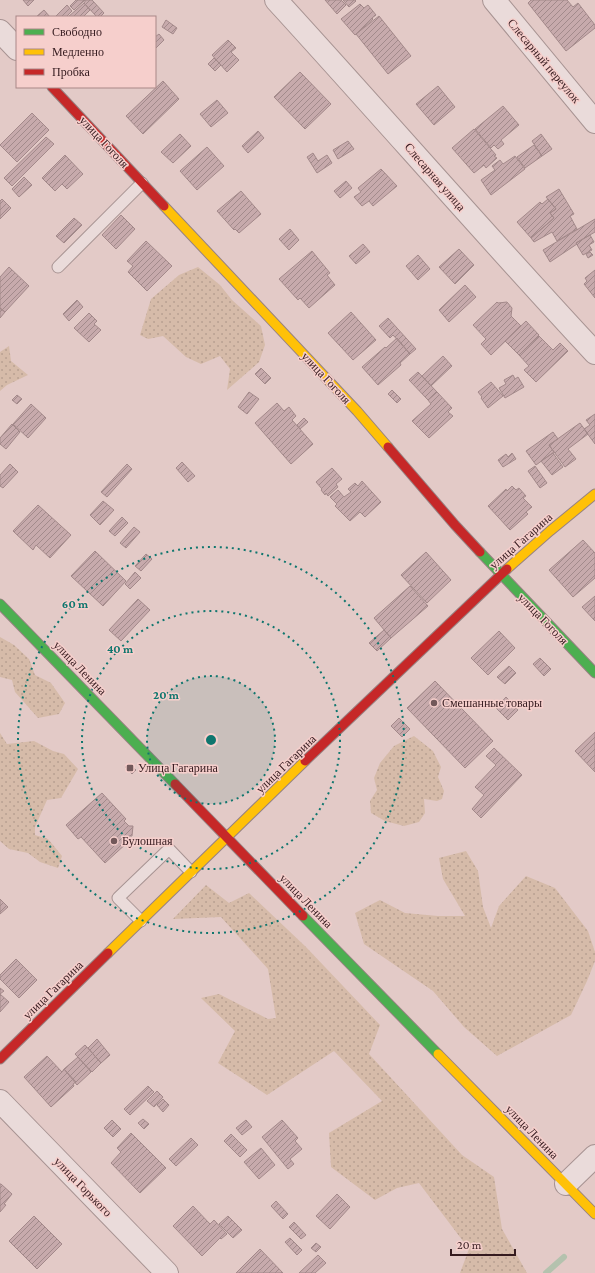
<svg xmlns="http://www.w3.org/2000/svg" width="595" height="1273" viewBox="0 0 595 1273" font-family="'Crimson Pro',serif">
  <defs>
    <pattern id="grass-dots" width="8" height="8" patternUnits="userSpaceOnUse"><rect width="8" height="8" fill="#d6bba9"/><path d="M2 2h.1M6 6h.1" fill="none" stroke="#b8a091" stroke-width="1.8" stroke-linecap="round"/></pattern>
    <pattern id="building-hatch" width="6" height="6" patternUnits="userSpaceOnUse"><rect width="6" height="6" fill="#c7aaac"/><path d="M-1 1l2-2M0 6l6-6M5 7l2-2" fill="none" stroke="#a28a8b"/></pattern>
  </defs>
  <rect width="100%" height="100%" fill="#e3cac7"/>
  <!-- grass -->
  <path fill="url(#grass-dots)" d="M198,267L220,285L232,300L261,326L265,345L259,362L227,390L230,369L220,356L201,364L186,357L163,336L148,339L140,335L151,299L179,275Z
    M9,346L11,361L28,375L7,385L0,391V352Z
    M0,637L14,645L29,659L35,675L51,683L65,703L59,714L38,718L15,692L12,680L0,677Z
    M0,733L7,744L34,741L53,751L64,754L78,769L61,798L47,800L35,827V835L48,839L62,856L58,868L40,862L28,853L9,849L0,841Z
    M414,736L433,751L441,767L438,777L444,791L442,799L437,801L424,799L425,813L419,822L404,826L385,821L371,813L370,801L377,790L374,778L380,763L394,746Z
    M466,851L478,871L483,907L491,928L499,906L526,876L555,888L588,931L595,952V961L587,981L571,1015L497,1056L464,1027L433,991L364,944L355,913L380,900L405,913L438,916H465L443,879L439,858Z
    M206,885L229,903L249,893L306,947L380,1025L369,1054L462,1155L494,1177L502,1229L527,1273H460L469,1249L419,1183L397,1188L375,1200L331,1167L329,1133L382,1101L334,1051L267,1095L218,1063L235,1031L201,998L219,994L268,1019L276,1018L268,969L221,917L173,919Z"/>
  <g fill="none" stroke-linecap="round" stroke-linejoin="round">
    <!-- stream -->
    <path stroke="#b4c2ae" stroke-width="6" d="M546,1273L564,1257"/>
  </g>
  <!-- building -->
  <path fill="url(#building-hatch)" stroke="#a3898a" d="M23,0H34L28,6Z
    M76,0H85L74,10L70,6Z
    M86,0H92L104,13L100,17H97L84,3Z
    M325,0H341L346,5L337,14Z
    M343,0H355L356,1L349,7Z
    M531,0H567L573,7L578,3L595,25V28L566,51L528,3Z
    M84,3L90,10L83,17H68Z
    M360,4L364,8L368,5L376,15L372,18L373,19L355,35L341,19Z
    M67,5L72,11L66,17H55Z
    M44,10L50,17H36Z
    M379,16L411,56L388,74L356,34Z
    M166,20L177,28L173,34L162,27Z
    M159,34L164,40L155,49V37Z
    M228,40L236,48L231,52L239,60L227,72L212,55Z
    M214,58L221,65L215,71L208,64Z
    M300,72L331,104L305,129L274,97Z
    M163,81L179,99L143,134L126,116Z
    M438,86L455,107L434,125L416,104Z
    M217,100L228,113L211,127L200,114Z
    M503,106L519,125L501,140L504,144L498,149L494,145L491,148L475,129Z
    M32,113L49,130L17,162L0,145Z
    M474,129L496,155L494,156L497,158L486,168L484,165L474,173L452,148Z
    M258,131L264,138L248,153L242,146Z
    M180,134L191,146L173,163L161,152Z
    M541,134L552,149L542,156L532,141Z
    M46,137L54,144L12,186L4,178Z
    M348,141L354,149L338,159L333,150Z
    M534,145L542,156L525,168L517,157Z
    M207,147L224,166L197,190L180,171Z
    M313,153L318,161L327,155L332,163L317,173L307,157Z
    M65,155L83,174L67,189L62,184L55,191L42,178Z
    M515,156L525,169L491,195L481,180L495,170L492,166L500,160L503,164Z
    M381,169L397,186L373,206L369,201L362,206L354,197L361,192L358,188Z
    M24,177L32,185L19,197L12,189Z
    M346,181L352,188L340,198L334,191Z
    M559,189L574,214L570,216L577,229L557,241L552,232L534,242L531,238L554,218L550,213L556,209L546,197Z
    M241,191L261,214L239,233L235,229L234,230L217,211Z
    M2,199L11,208L0,219V201Z
    M548,199L556,209L550,213L554,218L531,238L517,222L540,202L542,204Z
    M121,215L135,229L116,249L102,235Z
    M74,218L82,225L64,243L56,236Z
    M595,219V232L576,243L577,244L550,262L543,250Z
    M290,229L299,240L289,250L279,239Z
    M590,235L594,242L589,245L592,250L583,255L576,243Z
    M146,241L172,266L147,291L128,272L133,266L127,261Z
    M363,244L370,252L356,264L349,256Z
    M459,249L474,265L455,284L439,267Z
    M312,251L330,273L327,275L335,285L309,308L300,298L298,300L279,279Z
    M590,252L593,255L588,258L586,254Z
    M418,255L430,269L418,280L406,266Z
    M9,267L29,286L5,312L0,308V277Z
    M595,270V298L584,284L587,281L585,278Z
    M465,285L476,297L449,322L439,310Z
    M77,300L83,307L69,321L63,314Z
    M497,302L498,303L507,302L512,308L511,316L521,326L491,355L481,344L486,339L473,325Z
    M0,308L5,312L0,318Z
    M351,312L376,340L353,360L328,333Z
    M89,313L97,321L94,324L101,330L89,342L74,328Z
    M388,318L416,349L410,354L393,335L390,338L379,326Z
    M526,321L539,335L519,355L505,341Z
    M539,336L553,350L560,343L568,351L536,382L524,370L529,366L519,355Z
    M397,338L410,354L400,363L401,365L378,385L362,367L385,347L386,348Z
    M443,356L452,366L431,386L422,376Z
    M261,368L271,378L265,384L255,374Z
    M418,372L437,392L428,400L409,380Z
    M513,375L515,379L518,377L524,387L505,398L499,388L506,384L504,380Z
    M491,382L503,396L488,408L481,398L482,397L478,392Z
    M392,390L401,399L397,403L388,394Z
    M249,392L259,399L247,414L238,407Z
    M437,392L452,408L448,412L453,416L429,438L412,421L431,404L428,400Z
    M17,395L22,399L17,404L12,400Z
    M277,403L284,411L289,407L296,416L292,420L313,444L291,464L255,423Z
    M31,404L46,418L28,438L13,424Z
    M595,414V444L584,429L590,425L586,420Z
    M304,418L308,422L300,429L297,425Z
    M580,423L588,434L568,449L576,459L565,467L549,445Z
    M12,424L20,432L6,449L0,444V438Z
    M553,432L558,439L549,445L554,452L536,465L526,451Z
    M512,453L516,459L503,467L498,460L506,454L508,457Z
    M553,453L563,467L552,475L541,461Z
    M182,462L195,476L188,482L176,468Z
    M10,464L18,472L3,488L0,486V475Z
    M127,464L132,469L107,497L101,492Z
    M535,466L547,483L540,488L528,471Z
    M332,468L342,479L336,484L338,487L328,496L326,493L325,495L321,490L322,489L316,482Z
    M362,481L381,502L365,517L360,512L350,521L335,506L337,504L330,497L338,490L344,497L351,492L348,489L355,483L358,486Z
    M512,486L516,490L519,488L526,496L523,498L532,507L526,512L528,514L510,530L488,506L506,489L507,491Z
    M103,501L114,510L100,525L90,515Z
    M38,505L71,535L50,558L36,545L33,550L13,531Z
    M122,517L128,523L115,536L109,531Z
    M134,527L140,532L126,548L120,543Z
    M583,540L595,553V578L573,597L549,570Z
    M95,551L126,581L103,606L71,576Z
    M426,552L451,580L427,603L401,575Z
    M146,554L152,559L141,571L135,566Z
    M135,572L141,578L130,589L125,584Z
    M410,586L428,606L391,638L374,618Z
    M595,596V621L582,607Z
    M138,599L150,610L121,641L109,630Z
    M384,630L391,638L377,651L369,643Z
    M499,631L515,648L488,675L471,658Z
    M540,658L551,669L544,676L533,664Z
    M509,666L516,673L505,684L497,677Z
    M435,681L493,741L465,768L407,708Z
    M506,697L518,710L508,720L496,708Z
    M399,718L410,729L402,737L391,726Z
    M595,732V772L575,751Z
    M494,748L522,775L481,818L472,809L484,795L475,787L496,765L486,756Z
    M129,764L136,770L132,774L125,767Z
    M102,793L126,819L124,821L129,826H133L132,836H128V842L105,863L81,837L78,839L66,825Z
    M0,899L8,907L0,914Z
    M16,959L37,980L19,998L0,979V975Z
    M0,988L4,991L0,994L9,1002L0,1012Z
    M97,1039L110,1055L101,1063L88,1048Z
    M85,1045L101,1063L92,1072L75,1054Z
    M47,1056L62,1072L64,1069L76,1082L73,1084L74,1086L51,1107L24,1077Z
    M78,1057L91,1072L77,1085L64,1069Z
    M148,1086L154,1092L130,1115L124,1109Z
    M157,1091L163,1097L154,1107L147,1101Z
    M163,1099L169,1105L163,1112L157,1105Z
    M143,1119L149,1124L144,1129L138,1123Z
    M112,1120L121,1129L113,1137L104,1128Z
    M246,1120L252,1127L242,1135L236,1128Z
    M282,1120L298,1138L295,1141L302,1149L290,1159L294,1164L288,1169L262,1137Z
    M131,1133L166,1168L140,1193L111,1163L121,1152L117,1148Z
    M231,1134L247,1150L240,1157L224,1141Z
    M191,1138L198,1145L176,1166L169,1159Z
    M261,1148L275,1165L259,1179L244,1162Z
    M0,1184H1L12,1194L4,1204L6,1205L0,1212Z
    M337,1194L350,1207L330,1229L316,1216Z
    M276,1201L288,1214L283,1219L271,1206Z
    M193,1206L210,1224L214,1220L227,1234L221,1239L220,1238L202,1256L173,1226Z
    M34,1216L62,1244L37,1269L9,1241Z
    M228,1216L242,1230L233,1238L219,1224Z
    M294,1222L306,1235L301,1239L289,1227Z
    M290,1238L302,1250L297,1255L285,1242Z
    M316,1243L321,1247L316,1252L311,1248Z
    M260,1249L283,1273H236Z
    M318,1255L326,1263L315,1273H299Z"/>
  <g fill="none" stroke-linecap="round" stroke-linejoin="round">
    <!-- lane casing -->
    <g stroke="#a79392" stroke-width="13">
      <path id="lane" d="M58,267L142,183
        M141,921L118,898L169,849L191,872"/>
    </g>
    <!-- street casing -->
    <g stroke="#a79392" stroke-width="24">
      <path id="street" d="M276,0C383,117 487,237 595,353
        M494,0L595,122
        M0,31L17,49
        M0,1101L167,1273
        M566,1184L595,1156"/>
    </g>
    <!-- fast casing -->
    <g stroke="#978282" stroke-width="11">
      <path id="fast" d="M480,552L595,673
        M0,604L175,784
        M303,916L438,1054"/>
    </g>
    <!-- slow casing -->
    <g stroke="#978282" stroke-width="11">
      <path id="slow" d="M164,206L357,411L388,447
        M507,569L550,531L595,494
        M108,953L305,761
        M438,1054L595,1214"/>
    </g>
    <!-- jam casing -->
    <g stroke="#978282" stroke-width="11">
      <path id="jam" d="M52,87L164,206
        M388,447L455,525L480,552
        M305,761L507,569
        M175,784L303,916
        M0,1059L108,953"/>
    </g>
    <!-- lane -->
    <use href="#lane" stroke="#eadbda" stroke-width="11"/>
    <!-- street -->
    <use href="#street" stroke="#eadbda" stroke-width="22"/>
    <!-- fast -->
    <use href="#fast" stroke="#4caf50" stroke-width="9"/>
    <!-- slow -->
    <use href="#slow" stroke="#ffc107" stroke-width="9"/>
    <!-- jam -->
    <use href="#jam" stroke="#c62828" stroke-width="9"/>
  </g>
  <!-- distance rings -->
  <circle cx="211" cy="740" r="64" fill="#0f766e" fill-opacity=".12"/>
  <g fill="none" stroke="#0f766e" stroke-width="2" stroke-dasharray="2 4">
    <circle cx="211" cy="740" r="64"/>
    <circle cx="211" cy="740" r="129"/>
    <circle cx="211" cy="740" r="193"/>
  </g>
  <!-- markers -->
  <g fill="#72585a" stroke="#f6cfcc" stroke-width="1.5">
    <circle cx="434" cy="703" r="4"/>
    <rect x="126" y="764" width="8" height="8" rx="2"/>
    <circle cx="114" cy="841" r="4"/>
  </g>
  <g text-anchor="middle" stroke-width="3" stroke-linejoin="round" paint-order="stroke">
    <!-- street labels -->
    <g font-size="12" fill="#351b1f" stroke="#f6cfcc">
      <text transform="translate(544 61) rotate(50)" y="4">Слесарный переулок</text>
      <text transform="translate(104 142) rotate(47)" y="4">улица Гоголя</text>
      <text transform="translate(435 177) rotate(49)" y="4">Слесарная улица</text>
      <text transform="translate(326 378) rotate(47)" y="4">улица Гоголя</text>
      <text transform="translate(521 541) rotate(-41)" y="4">улица Гагарина</text>
      <text transform="translate(543 619) rotate(46)" y="4">улица Гоголя</text>
      <text transform="translate(80 668) rotate(46)" y="4">улица Ленина</text>
      <text transform="translate(286 764) rotate(-44)" y="4">улица Гагарина</text>
      <text transform="translate(306 901) rotate(46)" y="4">улица Ленина</text>
      <text transform="translate(53 990) rotate(-44)" y="4">улица Гагарина</text>
      <text transform="translate(532 1132) rotate(46)" y="4">улица Ленина</text>
      <text transform="translate(83 1187) rotate(46)" y="4">улица Горького</text>
    </g>
    <!-- poi labels -->
    <g font-size="12" fill="#351b1f" stroke="#f6cfcc" text-anchor="start">
      <text x="442" y="707">Смешанные товары</text>
      <text x="138" y="772">Улица Гагарина</text>
      <text x="122" y="845">Булошная</text>
    </g>
  </g>
  <circle cx="211" cy="740" r="6" fill="#0f766e" stroke="#f6cfcc" stroke-width="2"/>
  <g font-size="12" text-anchor="middle" font-weight="bold" fill="#0f766e" stroke="#f6cfcc" stroke-width="3" stroke-linejoin="round" paint-order="stroke">
    <text x="75" y="608">60 m</text>
    <text x="120" y="653">40 m</text>
    <text x="166" y="699">20 m</text>
  </g>
  <!-- legend -->
  <rect x="16" y="16" width="140" height="72" fill="#f6cfcc" stroke="#a98787"/>
  <rect x="24" y="29" width="20" height="6" fill="#4caf50" stroke="#a98787"/>
  <text x="52" y="36" font-size="12" fill="#351b1f">Свободно</text>
  <rect x="24" y="49" width="20" height="6" fill="#ffc107" stroke="#a98787"/>
  <text x="52" y="56" font-size="12" fill="#351b1f">Медленно</text>
  <rect x="24" y="69" width="20" height="6" fill="#c62828" stroke="#a98787"/>
  <text x="52" y="76" font-size="12" fill="#351b1f">Пробка</text>
  <!-- scale -->
  <path d="M451 1249v6h64v-6" fill="none" stroke="#351b1f" stroke-width="2"/>
  <text x="457" y="1249" font-size="12" fill="#351b1f" stroke="#f6cfcc" stroke-width="3" paint-order="stroke">20 m</text>
</svg>
